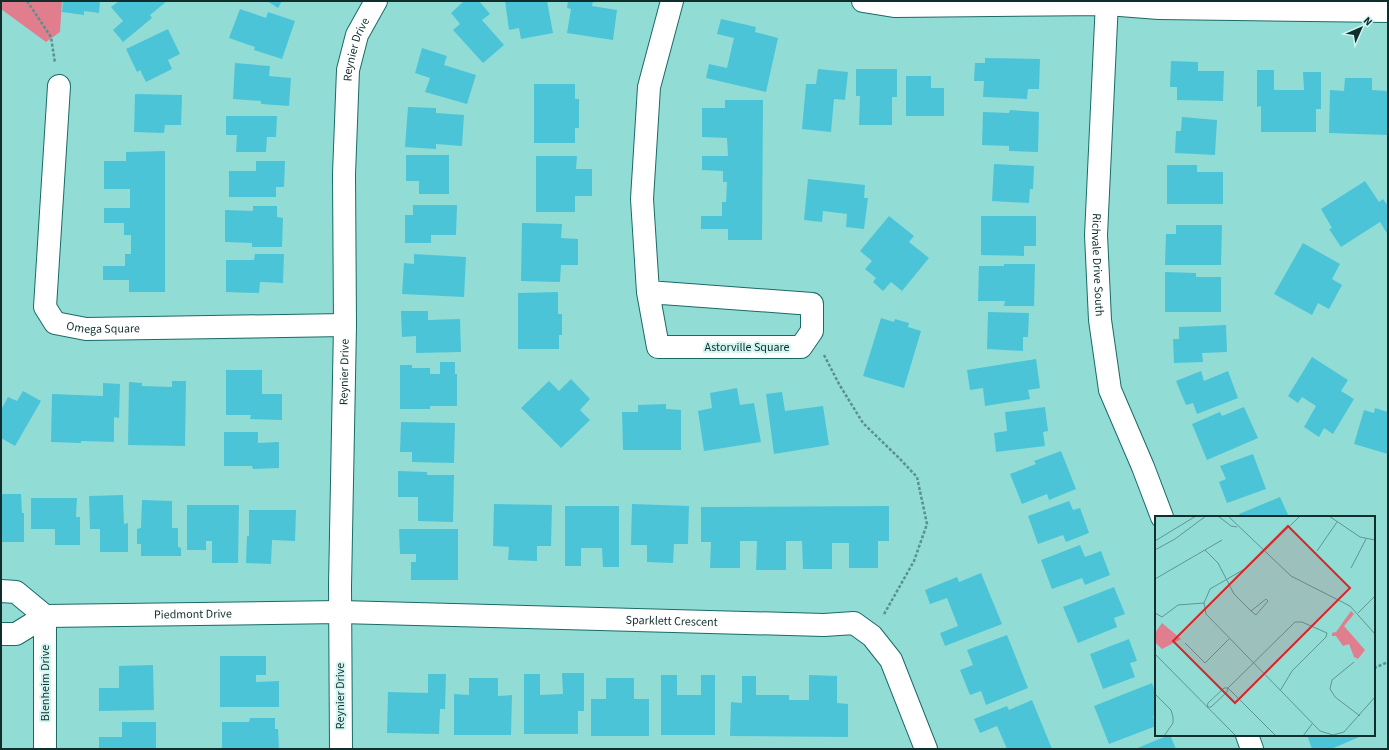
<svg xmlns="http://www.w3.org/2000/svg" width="1389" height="750" viewBox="0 0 1389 750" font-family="'Source Sans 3',sans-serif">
  <rect width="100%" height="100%" fill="#92dcd6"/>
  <!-- green -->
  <path fill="#e07e8e" d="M1,1H62L60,32L46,42L1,9Z"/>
  <!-- building -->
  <path fill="#4cc4d8" d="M63,1H100L99,13L84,11V15L62,12Z
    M119,1H167L150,15L152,18L123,42L113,30L123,21L111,7Z
    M267,1H282L278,8Z
    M464,1H479L490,14L482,20L504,45L483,63L453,30L460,24L451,13Z
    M505,1H547L553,33L521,39L519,28L509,30Z
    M568,1H593L592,6L617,10L613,40L567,33L571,9L567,8Z
    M240,9L266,18L268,12L295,21L282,59L254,50L255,47L229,38Z
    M721,19L756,27L755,32L778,38L766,92L706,78L709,64L727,68L734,38L717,34Z
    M168,29L180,54L168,60L172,69L146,82L140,70L137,72L126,49Z
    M422,48L447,56L444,65L476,75L467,104L425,92L430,78L415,73Z
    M985,58L1040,59L1039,89H1028L1027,99L983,97L984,81H974L975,63H985Z
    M1171,61L1198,62V71H1224L1223,101L1177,100V87H1170Z
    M235,63L270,66L269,76L291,78L289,106L261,104V101L233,99Z
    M818,69L848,72L845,100L834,99L831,132L802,129L806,84H816Z
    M856,69H897V97H892V125H859L860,96H856Z
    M1257,70H1274V90H1304L1303,72H1321V109H1316V132H1261V106L1257,107Z
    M906,76H931V88H944V116H906Z
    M1345,78H1372V90L1388,91L1387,135L1329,133L1330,90L1344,91Z
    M534,84H575V99H579V128H575V143H534Z
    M135,94L182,95L181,125H165L164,133L134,132Z
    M725,100H763L762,240H728V229H701V216H722V202H726L727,182H723V171L702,170V156H728L727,138L702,137V108H725Z
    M408,107L436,108V113L464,115L462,146L436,144V149L405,147Z
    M1010,110L1039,112L1038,152L1009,151V146L982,145L983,112L1009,113Z
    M226,116H277L276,137H267L266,152H236L237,135H226Z
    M1182,117L1217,120L1215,155L1175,153L1176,131H1181Z
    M165,151V292H129V280H103V266H125V254H131V235H124V223H104V208H130V189H104V161H126V152Z
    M406,155H449V194H419V181H406Z
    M536,156H577L576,169H592V196H575V212H536Z
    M256,161H285L284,187H276V197H229V171H256Z
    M994,164L1034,166L1033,189H1030L1029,203L992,201Z
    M1167,165H1197V172H1223V204H1167Z
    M808,179L865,185L864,198H868L864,229L846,227L847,214L823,211L822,222L804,220Z
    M1365,181L1379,202L1383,199L1388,206V235L1380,222L1341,247L1329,229L1332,228L1321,209Z
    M413,205H457L456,235H431V243H405V215H413Z
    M253,206H277V217L283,218L282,247H252V243L225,242V210L253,211Z
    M889,216L914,236L909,242L929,258L902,291L891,282L883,291L873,282L876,278L865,269L872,261L860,251Z
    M981,216H1036V246H1024V256L981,255Z
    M522,223L562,224L561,238L578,239V265H561L560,282L521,281Z
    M1176,225H1222L1221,265H1165L1166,234H1176Z
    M1303,243L1340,264L1332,279L1342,285L1329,309L1318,303L1312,315L1274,294Z
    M255,254H284L283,283L260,282L259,293L226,292V260H254Z
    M414,254L466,257L464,297L402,294L404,263L414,264Z
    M1004,264H1035L1034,306H1004L1005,301H978L979,266H1004Z
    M1165,272L1196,273V277H1221V312H1165Z
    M558,292V314H562V335H559V349H518V293Z
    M401,311H428V320L460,319L461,352L416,353V336L402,337Z
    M988,312L1029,313L1028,337H1023V351L987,349Z
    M881,318L894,322L895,319L909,323L908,327L921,331L904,388L863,376Z
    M1226,325L1227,352L1202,353L1203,362L1174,363L1173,339H1179V327Z
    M1312,357L1348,380L1341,391L1354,399L1333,434L1324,428L1319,437L1304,427L1316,406L1302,397L1298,403L1288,396Z
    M1036,359L1040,388L1028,390L1030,399L985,406L983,388L970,390L967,370Z
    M440,362H455V374H457V406H430V409H400V365H412V368H430V374H440Z
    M226,370H262V394H282V420L250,419L251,415H226Z
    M1201,371L1204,381L1228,371L1238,398L1197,414L1193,403L1186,405L1176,381Z
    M571,379L590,399L580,410L590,420L561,448L521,408L549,381L559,391Z
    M172,381H186L185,446L128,445L129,382L142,383V386L172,387Z
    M103,383L120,384L119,418L114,417V442L81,441V443L51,442L52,394L103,396Z
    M737,388L740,405L754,403L761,442L704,451L698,411L712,408L710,393Z
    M23,391L41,401L15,446L1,438V410L8,397L17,401Z
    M782,392L785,411L823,406L829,445L774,454L766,394Z
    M666,404V409L681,410V450H623L622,412H638V405Z
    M1045,407L1048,431L1043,432L1045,446L996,452L994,433L1007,431L1005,412Z
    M1244,407L1258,438L1207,460L1192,424L1220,412L1222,416Z
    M1375,408L1388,412V454L1354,444L1364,410L1374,413Z
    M401,422L455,423L454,463L412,462V452H400Z
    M224,432H258V443L279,442V468L253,469L252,466H224Z
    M1061,451L1076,489L1049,500L1047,494L1022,504L1010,474L1036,464L1034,461Z
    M1253,454L1266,489L1227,503L1219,482L1226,479L1220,466Z
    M398,471L427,472V475H454L453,522L418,521V497H398Z
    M1,494H21L22,513H24V542H1Z
    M123,495L124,524L128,523V552H100V529H90L89,496Z
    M1280,497L1289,517H1241L1239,514Z
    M31,498H77L76,517H80V545H55V529H31Z
    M142,500L172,501V528H178V547L181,548V556H141V544H137V529L141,528Z
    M1069,501L1073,510L1080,508L1089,533L1066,542L1063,535L1038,544L1028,516Z
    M494,504L552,505L551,546H537V561L508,560L509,547L493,546Z
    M632,504L689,506L688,544H674L673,563L647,562V545H631Z
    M187,505H239L238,563H212V541H206V550H187Z
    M565,506H619V567H603L602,548H581V566H565Z
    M889,506V541H878V568H849V543H832V569H803L802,541H786V570H756L757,541H740V568H710L711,542H701V507Z
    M249,510H296L295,541L272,540L271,564L246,563L247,536H249Z
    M399,529H458V580H411V562H416V554H400Z
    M1080,545L1085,557L1101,551L1110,575L1085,585L1082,578L1052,589L1041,560Z
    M981,573L1002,624L945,646L940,633L958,626L947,598L930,604L925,590L957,577L959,582Z
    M1114,587L1125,614L1114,618L1117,627L1078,643L1063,607Z
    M1007,635L1028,688L986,705L981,691L970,695L960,670L973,665L967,650Z
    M1129,639L1137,661L1130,663L1135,677L1103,689L1090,654Z
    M220,656H266V675H256V682L279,681V707H220Z
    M153,665L154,710L99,711V688H119V666Z
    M562,673H584V711H578V734H524V674H540V695L563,694Z
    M428,674H446L445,709H440L439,734L387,733L388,692L428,693Z
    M661,675H677V695H701V675H715V735H661Z
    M809,675L837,676V703L848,704V737L730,736L731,702L742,703V676H756V695H789V700H809Z
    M469,678H498V696L512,695L511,735H454V694L469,695Z
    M606,678H634V699H649V736H591V699H606Z
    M1152,683L1156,693V715L1153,716L1156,726L1109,744L1094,706Z
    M1032,700L1052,749H1007L997,726L980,733L974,719L1007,706L1009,710Z
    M250,718H275V729H278L279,749H222V722H249Z
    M122,722H156V749H99V737H122Z
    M1169,735H1170L1176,749H1135Z
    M1307,735H1364L1331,749H1312Z"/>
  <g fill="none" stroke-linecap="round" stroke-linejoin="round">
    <!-- minor casing -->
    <g stroke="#1a6a66" stroke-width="24">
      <g id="minor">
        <path d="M863,1L894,6L1107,4L1159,8L1388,11"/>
        <path id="s1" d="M1107,1L1096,235L1100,320L1110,390L1143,467L1162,517"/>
        <path id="s2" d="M59,86L45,307L55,323L86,329L345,325"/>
        <path d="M648,292L812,304V331L801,347H658L648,292L642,199L649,87L672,1"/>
        <path d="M1,591L16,592L45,616"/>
        <path d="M45,616V749"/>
        <path id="s3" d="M1,634H16L45,616L340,612L824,625L854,623L872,636L891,660L926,749"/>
        <path d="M1247,735L1252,749"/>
        <path id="s4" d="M341,749L340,586L345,325L344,174L348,70L357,35L376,1"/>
      </g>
    </g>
    <!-- path -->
    <path stroke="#59918c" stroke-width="2.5" stroke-dasharray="3 2" stroke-linecap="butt" d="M27,1L51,37L55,63
      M824,355L839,384L863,423L899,458L917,477L927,524L914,561L883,616
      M1374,668L1388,662"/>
    <!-- minor -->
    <use href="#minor" stroke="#fff" stroke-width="22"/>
  </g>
  <g text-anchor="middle" stroke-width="4" stroke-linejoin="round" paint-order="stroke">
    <!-- street labels -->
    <g font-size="12" fill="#0f2e2c" stroke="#d2f5f2">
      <text dy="4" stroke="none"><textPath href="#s4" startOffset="701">Reynier Drive</textPath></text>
      <text dy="4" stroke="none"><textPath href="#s1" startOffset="264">Richvale Drive South</textPath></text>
      <text dy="4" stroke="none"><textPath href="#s2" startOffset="289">Omega Square</textPath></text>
      <text x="747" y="351">Astorville Square</text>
      <text dy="4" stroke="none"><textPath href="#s4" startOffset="377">Reynier Drive</textPath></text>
      <text dy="4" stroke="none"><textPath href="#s3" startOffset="197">Piedmont Drive</textPath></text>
      <text dy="4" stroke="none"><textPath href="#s3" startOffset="676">Sparklett Crescent</textPath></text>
      <text transform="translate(45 683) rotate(-90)" y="4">Blenheim Drive</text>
      <text transform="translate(340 696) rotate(-90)" y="4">Reynier Drive</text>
    </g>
  </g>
  <!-- overview -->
  <g transform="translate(1155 516)">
    <rect width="220" height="220" fill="#92dcd6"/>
    <path d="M196,95L199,98L189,110L210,134L203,143L199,141L194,128L188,130L181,120H177V117L181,116ZM7,107L26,123L7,133L0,126V117Z" fill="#e07e8e"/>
    <path fill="none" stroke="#5e9692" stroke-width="1" d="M63,0L76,10L82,11M73,0L136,60L195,90L220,118M145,0L93,51L55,73L49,87L51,98L165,215L178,219L189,216L220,181M174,0L205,21L220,24M0,25L41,0M0,34L20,23L51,0M50,34L63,47L79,78L96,95L101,99L113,85L111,83L96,95M162,35L182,6M196,52L211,23M0,63L67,24M0,97L7,101L23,89L49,87M203,97L220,80M30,127L50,147L74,123M0,138L81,220M199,146L177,164L175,173L180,181L205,200M73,172L121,220M0,178L16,194L18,201V207L9,220M52,191H56L72,176L73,172L140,106H147L172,117L171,121L137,155L125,175M52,191L53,187L69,172H73M148,220L157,208"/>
    <path fill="#d62828" fill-opacity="0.15" stroke="#d62828" stroke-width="2" d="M133,10L195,72L80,187L18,125Z"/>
    <rect width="220" height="220" fill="none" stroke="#0f2e2c" stroke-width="2"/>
  </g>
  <!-- border -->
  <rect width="1389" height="750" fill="none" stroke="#0f2e2c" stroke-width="4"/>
  <!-- north arrow -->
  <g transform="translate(1361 28) rotate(45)" stroke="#d2f5f2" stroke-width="3" paint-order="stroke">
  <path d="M0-3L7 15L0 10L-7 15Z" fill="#0f2e2c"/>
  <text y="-6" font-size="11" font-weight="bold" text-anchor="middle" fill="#0f2e2c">N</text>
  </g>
</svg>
